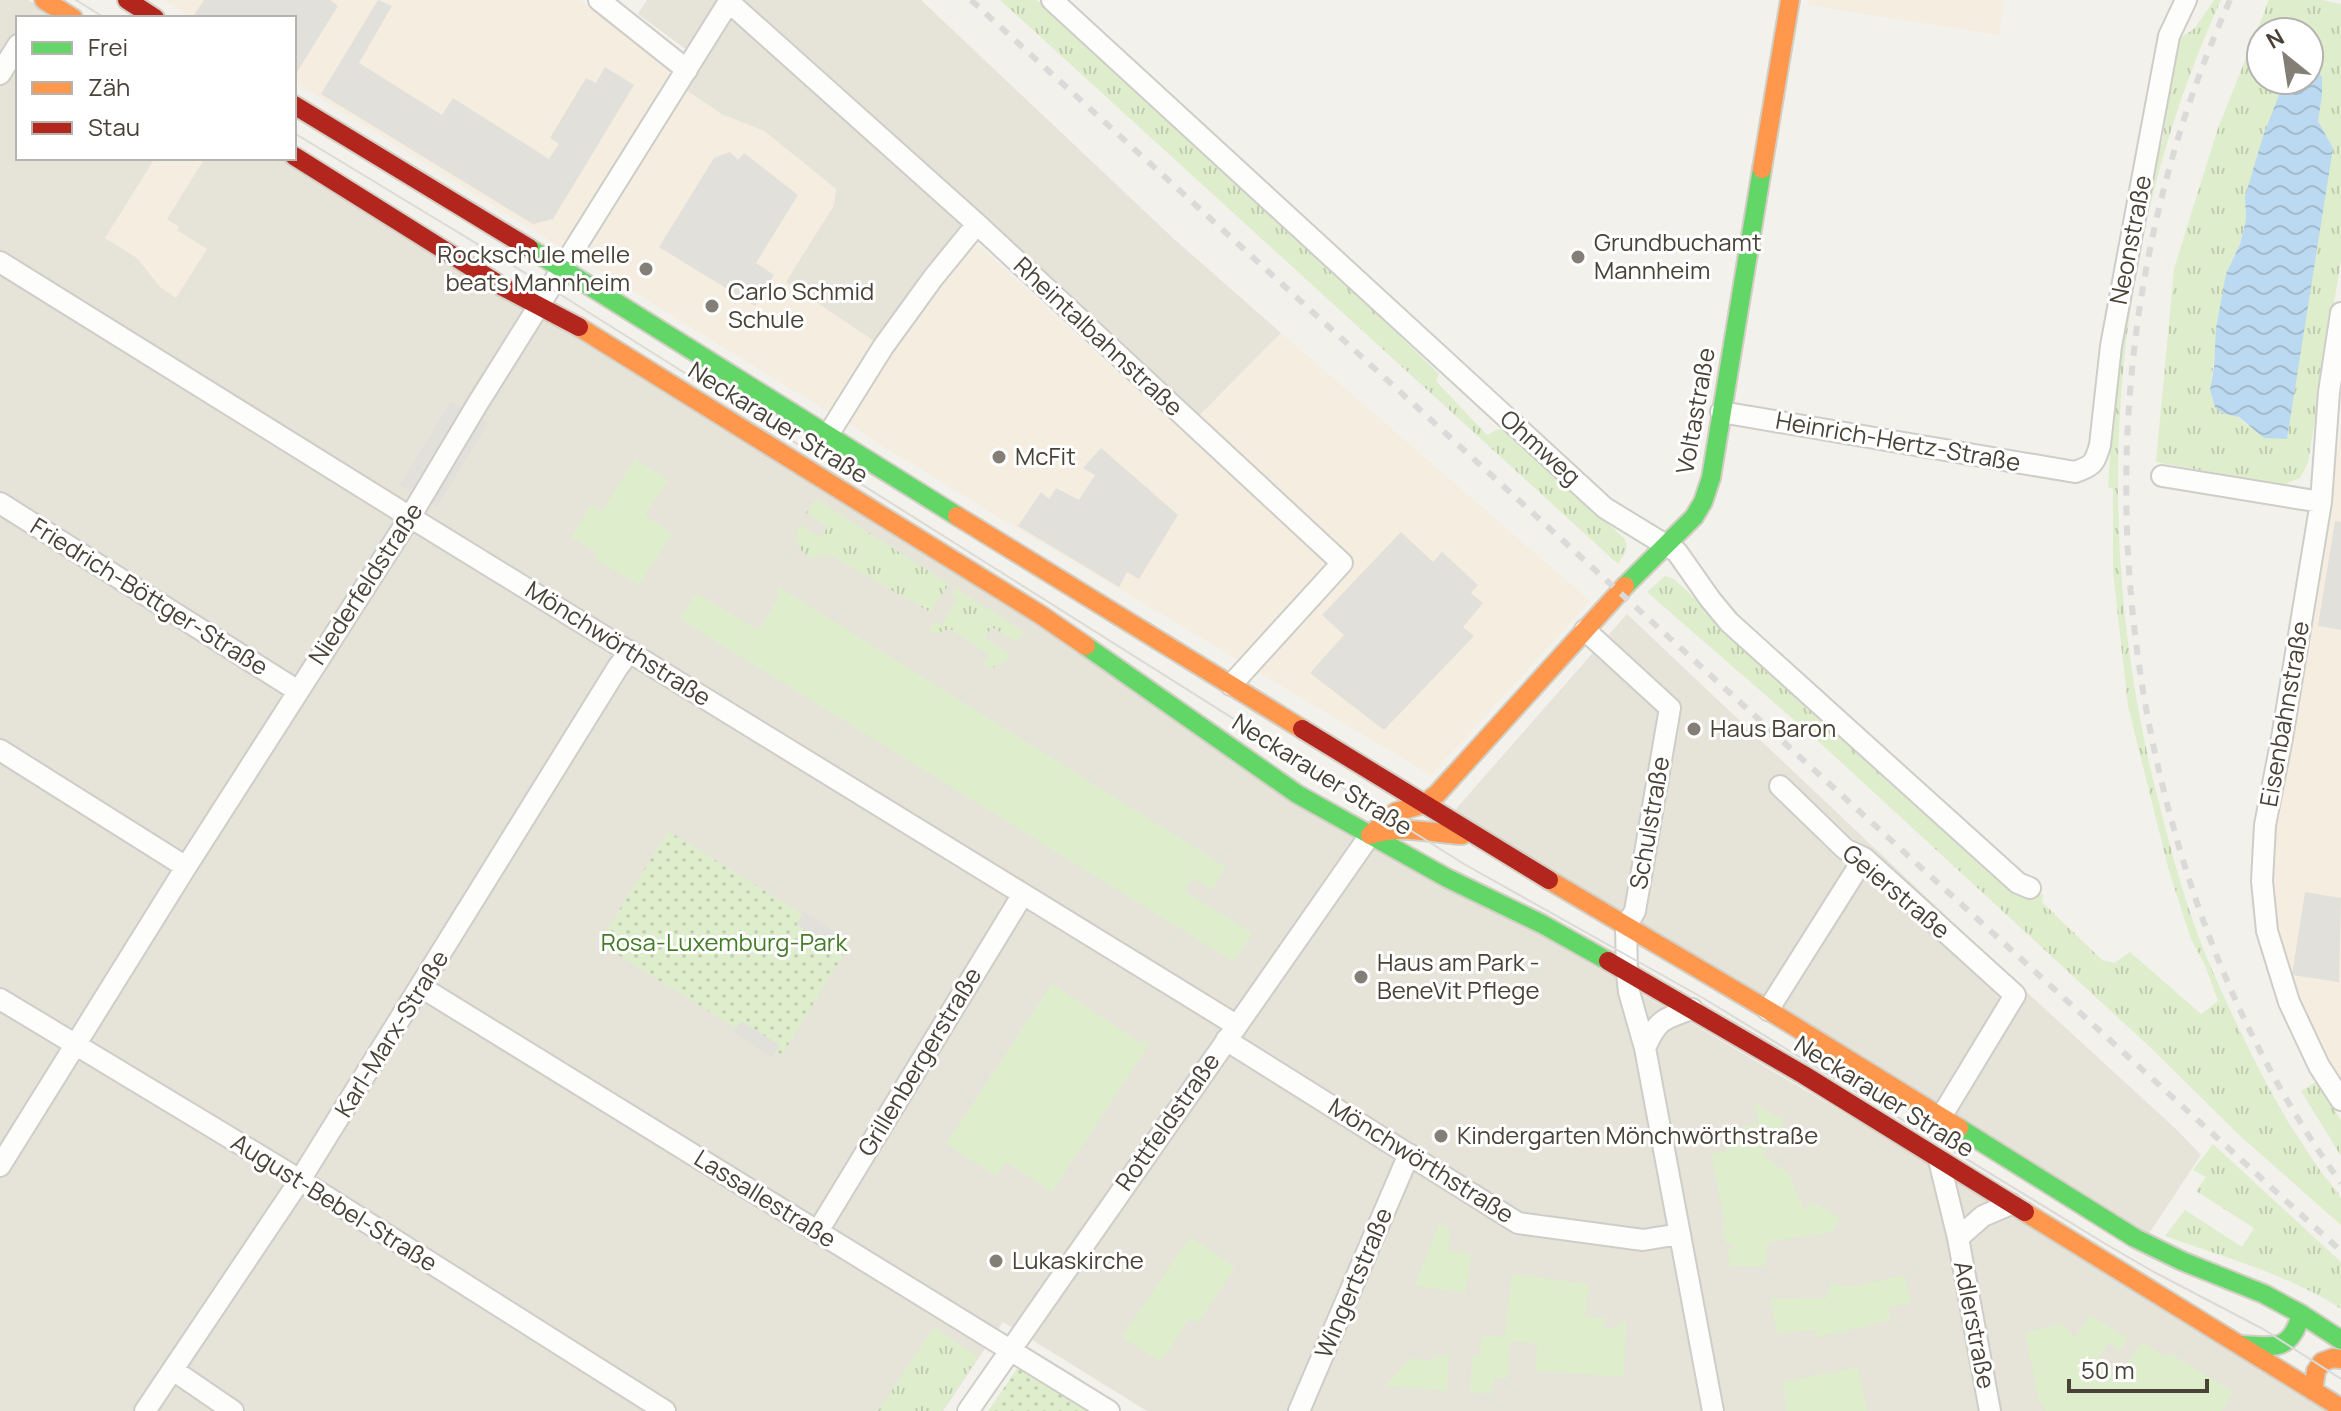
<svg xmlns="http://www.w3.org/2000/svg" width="2341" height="1411" viewBox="0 0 2341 1411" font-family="Manrope,sans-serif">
  <defs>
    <pattern id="grass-tufts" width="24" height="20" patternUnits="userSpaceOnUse" patternTransform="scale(2)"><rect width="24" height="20" fill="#deedcc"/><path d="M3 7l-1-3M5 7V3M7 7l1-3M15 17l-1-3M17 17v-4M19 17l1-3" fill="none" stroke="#c0ccb0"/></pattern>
    <pattern id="park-dots" width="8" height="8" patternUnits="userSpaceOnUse" patternTransform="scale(2)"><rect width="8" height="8" fill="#deedcc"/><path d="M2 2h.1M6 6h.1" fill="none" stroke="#c0ccb0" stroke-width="1.8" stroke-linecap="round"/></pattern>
    <pattern id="water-waves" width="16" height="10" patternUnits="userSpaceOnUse" patternTransform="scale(2)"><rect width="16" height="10" fill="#bbd9f0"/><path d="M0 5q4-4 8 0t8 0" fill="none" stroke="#a2bbce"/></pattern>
  </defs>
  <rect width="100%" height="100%" fill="#f2f1ec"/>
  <!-- residential -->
  <path fill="#e6e3d9" d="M0,0H28L57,18H18V158H285L1553,942L1900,1146L2328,1411H1147L1003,1322L943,1411H0Z
    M647,0H921L1174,239L1281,333L1199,416L977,210L923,271L875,342L785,282L834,205L836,189L764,131L723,115L684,89L702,61L638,14Z
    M1627,614L2033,998L2177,1130L2201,1155L2148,1235L1455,810Z"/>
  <!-- commercial -->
  <path fill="#f5eddf" d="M164,0H580L672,71L684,89L723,115L764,131L836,189L834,205L786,282L892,353L944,281L977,244L1181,430L1199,416L1281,333L1590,601L1431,775L992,513L294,82V18H192Z
    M1809,0H2004L1999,35L1808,5Z
    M155,158H205L167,219L179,227L177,230L207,249L176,298L160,287L137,258L105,238Z
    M2341,430V1085L2310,1024L2294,982L2279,937L2274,885L2275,831Z"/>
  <!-- grass -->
  <path fill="url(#grass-tufts)" fill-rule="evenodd" d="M1000,0H1037L1326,265L1439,374L1436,381L1487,435L1498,429L1506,431L1625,539C1629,549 1624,555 1618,564Z
    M2214,0H2221C2104,256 2090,546 2162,815C2175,865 2189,916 2209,963C2233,1018 2259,1073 2290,1125C2301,1141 2311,1158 2322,1173C2328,1181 2338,1191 2341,1199C2341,1207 2341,1218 2341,1225L2239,1135L2151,1048L1817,740L1647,592L1665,576L1674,579L2021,897L2028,899L2043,894L2042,902L2102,960L2115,963L2130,952L2201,1014L2218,1001L2205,965L2191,939L2169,871L2128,706L2113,572V489L2108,487L2114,390L2151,150L2162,144L2175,50L2179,39L2195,28Z
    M2269,0H2322L2341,4V260L2308,463L2300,478L2283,485L2156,462L2174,269L2217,131ZM2261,32H2309V66H2313L2322,96L2318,121L2333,148L2248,426L2210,390L2226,274L2240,244L2246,220L2245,197L2286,80H2261Z
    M816,499L949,584L930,612L830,555L812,558C797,549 792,541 800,525L820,537L828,527L806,513Z
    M956,588L1024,632L1017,642L992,627L984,638L1010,654L1005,662L991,668L983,665L989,655L950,629L933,634L929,631L934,622L942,625L957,599L952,594Z
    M2316,1082L2341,1120V1156L2301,1091Z
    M2213,1144L2341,1262V1309C2292,1276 2221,1256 2165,1236L2185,1210L2242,1247L2254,1228L2196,1191L2206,1177L2193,1170Z
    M934,1327L978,1357L942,1411H878Z"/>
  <!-- park -->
  <path fill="url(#park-dots)" d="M668,831L850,944L781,1056L599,943Z
    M1019,1366L1093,1411H988Z"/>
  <!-- garden -->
  <path fill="#deedcc" d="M635,459L668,480L645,515L672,533L639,585L595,559L598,554L571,537L591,505L602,511Z
    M779,587L1226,867L1212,890L1193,878L1184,891L1252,933L1234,962L680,619L696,593L758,630L777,600Z
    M1052,984L1142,1044L1145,1040L1150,1043L1052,1192L1006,1162L996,1176L946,1144Z
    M1754,1102L1784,1121L1763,1156L1789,1173L1804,1210L1813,1202L1840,1218L1832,1232L1768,1242L1765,1266H1730L1727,1249L1733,1248L1732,1243L1726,1244L1722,1226L1725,1225L1711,1154L1727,1151L1723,1131L1759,1124Z
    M1439,1224L1450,1230L1448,1251L1471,1254L1466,1293L1415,1286Z
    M1190,1237L1235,1267L1198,1323L1189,1318L1161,1362L1122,1337Z
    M1512,1274L1589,1284L1585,1316L1605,1318L1604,1327L1616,1328L1626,1317L1624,1377L1535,1371L1537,1344L1510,1341L1507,1379L1494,1378L1492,1394L1470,1392L1472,1357H1479L1482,1335L1504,1337Z
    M1905,1275L1911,1303L1888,1308L1891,1320L1814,1338L1817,1329L1777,1334L1770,1298L1826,1299L1831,1283L1849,1287Z
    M2090,1315L2128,1338L2120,1350L2108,1343L2097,1362L2108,1369L2127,1364L2141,1342L2167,1357L2170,1353L2233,1392L2222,1411H2045L2043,1404H2039L2025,1332L2063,1324L2075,1338Z
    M1449,1354L1447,1391L1385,1386L1410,1358L1427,1361Z
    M1858,1367L1867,1411H1787L1782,1382Z"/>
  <!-- parking -->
  <path fill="#e1e0db" d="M204,0H330L338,6L294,77V18H198L194,15Z
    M378,0L392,6L359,63L442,115L453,98L549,159L559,144L550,138L586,78L596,83L605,67L634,85L553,219L533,224L321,94Z
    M730,152L738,160L744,153L798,195L756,263L774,275L755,306L659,247L714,158Z
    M451,401L461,407L410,491L400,485Z
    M478,417L488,423L437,507L427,501Z
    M1101,448L1178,515L1139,579L1127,572L1119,587L1018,526L1041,492L1049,499L1056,488L1079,500L1095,475L1083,468Z
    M2335,521L2341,522V630L2318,626Z
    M1401,532L1433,562L1442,552L1478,585L1471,593L1483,603L1463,627L1474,636L1384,730L1310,673L1344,635L1322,615Z
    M2305,892L2341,898L2339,982L2292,975Z
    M804,912L843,937L835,948L796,924Z
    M741,1021L780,1045L772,1057L733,1032Z"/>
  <!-- water -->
  <path fill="url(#water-waves)" d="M2309,66H2313L2322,77V96L2318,121L2333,148L2287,439L2264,438L2239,417L2222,413L2215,407L2210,390L2214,367L2216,328L2226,274L2240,244L2246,220L2245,197L2263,136L2284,82L2286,80H2309Z"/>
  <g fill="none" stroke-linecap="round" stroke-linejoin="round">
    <!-- street casing -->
    <g stroke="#cecdc8" stroke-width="24">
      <path id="street" d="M599,0L687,70
        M1052,0L1605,508L1677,552L1710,599L1729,622L2018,883L2030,888
        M729,2L977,224L1342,563L1231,685
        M0,74L18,45
        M0,262L410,517L1236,1025
        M2341,313L2329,392L2321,502L2282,738L2265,825L2262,881L2267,931L2289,1002L2319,1066L2341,1100
        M1721,412L2075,472C2093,466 2095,463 2100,445L2111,346L2169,36L2186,0
        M828,435L883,347L933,278L977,224
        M2162,476L2321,502
        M0,503L298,691
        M1585,630L1670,708L1635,911L1626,926L1627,973L1629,992L1645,1048L1713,1411
        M0,750L186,867
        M1780,786L1845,849L1864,858L2015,995L1941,1117
        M421,987L1109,1411
        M0,999L300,1180L665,1411
        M1768,1010L1864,858
        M1226,1040L1518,1223L1643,1240L1680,1234
        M1645,1048C1658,1019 1663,1019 1692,1009
        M1939,1160L1958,1238L1990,1411
        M0,1166L186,867L410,517L478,403L730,0
        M818,1231L1023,894
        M1958,1238L1983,1216L2011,1204
        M173,1370L233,1411
        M145,1411L300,1180L618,667L630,651
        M968,1411L1370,835
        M1299,1411L1409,1154"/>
    </g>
    <!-- fast casing -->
    <g stroke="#d2cec3" stroke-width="22">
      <path id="fast" d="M529,248L957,516
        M1625,586L1694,517L1703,502L1711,478L1762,169
        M1086,646L1297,794L1447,878L1542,924L1608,961
        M1959,1128L2135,1238L2182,1261L2264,1294L2301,1314L2341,1340
        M2241,1345C2274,1347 2291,1352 2301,1314"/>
    </g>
    <!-- slow casing -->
    <g stroke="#d2cec3" stroke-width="22">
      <path id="slow" d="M44,0L73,18
        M1762,169L1790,0
        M579,327L1041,615L1086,646
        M957,516L1302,729
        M1370,835L1396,812L1424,804L1437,794L1625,586
        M1370,835C1404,824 1428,833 1462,835
        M1549,880L1768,1010L1959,1128
        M2025,1212L2341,1408
        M2313,1391L2316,1371L2322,1362L2333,1358L2341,1359"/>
    </g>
    <!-- jam casing -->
    <g stroke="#d2cec3" stroke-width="22">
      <path id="jam" d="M127,0L155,18
        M294,105L529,248
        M294,156L503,287L579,327
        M1302,729L1549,880
        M1608,961L1804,1075L2025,1212"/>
    </g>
    <!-- street -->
    <use href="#street" stroke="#fdfdfc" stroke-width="20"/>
    <!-- fast -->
    <use href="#fast" stroke="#63d668" stroke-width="18"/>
    <!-- slow -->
    <use href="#slow" stroke="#ff974d" stroke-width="18"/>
    <!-- jam -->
    <use href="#jam" stroke="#b3261e" stroke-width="18"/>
    <!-- tram -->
    <path stroke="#dadad9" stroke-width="2" d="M76,0L105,18
      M294,133L550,288L1464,864L1703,998L2104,1243L2154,1272L2263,1329L2341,1379"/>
    <!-- rail -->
    <path stroke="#dadad9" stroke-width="6" stroke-dasharray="10 10" stroke-linecap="butt" d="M971,0L2341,1251
      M2230,0C2115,256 2097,541 2169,811C2204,944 2260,1071 2341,1183"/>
  </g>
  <!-- markers -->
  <g fill="#847f76" stroke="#fff" stroke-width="3">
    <circle cx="1578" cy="257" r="8"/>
    <circle cx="646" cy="269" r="8"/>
    <circle cx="712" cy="306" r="8"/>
    <circle cx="999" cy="457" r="8"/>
    <circle cx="1694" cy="729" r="8"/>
    <circle cx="1361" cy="977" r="8"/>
    <circle cx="1441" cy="1136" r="8"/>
    <circle cx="996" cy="1261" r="8"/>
  </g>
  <g text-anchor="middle" stroke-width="6" stroke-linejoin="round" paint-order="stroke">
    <!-- street labels -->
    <g font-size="24" fill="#494237" stroke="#fff">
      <text transform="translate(2131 240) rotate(-79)" y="8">Neonstraße</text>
      <text transform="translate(1098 337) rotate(43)" y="8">Rheintalbahnstraße</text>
      <text transform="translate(1696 411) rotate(-80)" y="8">Voltastraße</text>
      <text transform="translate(778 423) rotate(32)" y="8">Neckarauer Straße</text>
      <text transform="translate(1898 442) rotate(10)" y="8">Heinrich-Hertz-Straße</text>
      <text transform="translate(1540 448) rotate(42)" y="8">Ohmweg</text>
      <text transform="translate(366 584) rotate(-57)" y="8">Niederfeldstraße</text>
      <text transform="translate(149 597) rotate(32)" y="8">Friedrich-Böttger-Straße</text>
      <text transform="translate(618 644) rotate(32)" y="8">Mönchwörthstraße</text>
      <text transform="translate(2285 714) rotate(-80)" y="8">Eisenbahnstraße</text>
      <text transform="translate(1322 775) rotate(32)" y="8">Neckarauer Straße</text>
      <text transform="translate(1650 823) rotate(-80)" y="8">Schulstraße</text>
      <text transform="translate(1896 892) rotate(40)" y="8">Geierstraße</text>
      <text transform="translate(392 1034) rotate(-58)" y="8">Karl-Marx-Straße</text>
      <text transform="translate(920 1062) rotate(-59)" y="8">Grillenbergerstraße</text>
      <text transform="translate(1884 1097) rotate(32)" y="8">Neckarauer Straße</text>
      <text transform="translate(1168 1122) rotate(-55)" y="8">Rottfeldstraße</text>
      <text transform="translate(1421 1161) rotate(32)" y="8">Mönchwörthstraße</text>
      <text transform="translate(765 1199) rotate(32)" y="8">Lassallestraße</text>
      <text transform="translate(334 1203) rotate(32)" y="8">August-Bebel-Straße</text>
      <text transform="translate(1354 1283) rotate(-67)" y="8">Wingertstraße</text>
      <text transform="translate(1974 1325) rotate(79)" y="8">Adlerstraße</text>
    </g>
    <!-- poi labels -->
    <g font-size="24" fill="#494237" stroke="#fff" text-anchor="start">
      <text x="1594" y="251">Grundbuchamt<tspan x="1594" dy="28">Mannheim</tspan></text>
      <text x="630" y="263" text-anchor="end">Rockschule melle<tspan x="630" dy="28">beats Mannheim</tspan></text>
      <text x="728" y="300">Carlo Schmid<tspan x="728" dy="28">Schule</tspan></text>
      <text x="1015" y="465">McFit</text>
      <text x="1710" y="737">Haus Baron</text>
      <text x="1377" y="971">Haus am Park -<tspan x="1377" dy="28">BeneVit Pflege</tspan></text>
      <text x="1457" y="1144">Kindergarten Mönchwörthstraße</text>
      <text x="1012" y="1269">Lukaskirche</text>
    </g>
    <!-- park labels -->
    <g font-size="24" fill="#447c28" stroke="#fff">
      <text x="724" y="951">Rosa-Luxemburg-Park</text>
    </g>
  </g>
  <!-- legend -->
  <rect x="16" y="16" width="280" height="144" fill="#ffffff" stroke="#b6b3af" stroke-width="2"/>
  <rect x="32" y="42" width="40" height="12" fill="#63d668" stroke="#b6b3af" stroke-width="2"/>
  <text x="88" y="56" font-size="24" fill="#494237">Frei</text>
  <rect x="32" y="82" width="40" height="12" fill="#ff974d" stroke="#b6b3af" stroke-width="2"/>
  <text x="88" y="96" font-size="24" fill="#494237">Zäh</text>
  <rect x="32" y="122" width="40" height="12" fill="#b3261e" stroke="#b6b3af" stroke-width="2"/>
  <text x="88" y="136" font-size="24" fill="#494237">Stau</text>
  <!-- north arrow -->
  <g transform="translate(2285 56) rotate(330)"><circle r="38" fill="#ffffff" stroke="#b6b3af" stroke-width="2"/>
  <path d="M0-6L14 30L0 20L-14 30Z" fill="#847f76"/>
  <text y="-12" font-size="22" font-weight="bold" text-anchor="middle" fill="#494237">N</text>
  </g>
  <!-- scale -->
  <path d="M2069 1379v12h138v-12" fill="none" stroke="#494237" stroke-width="4"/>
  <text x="2081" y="1379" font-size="24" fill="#494237" stroke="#ffffff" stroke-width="6" paint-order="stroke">50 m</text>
</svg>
